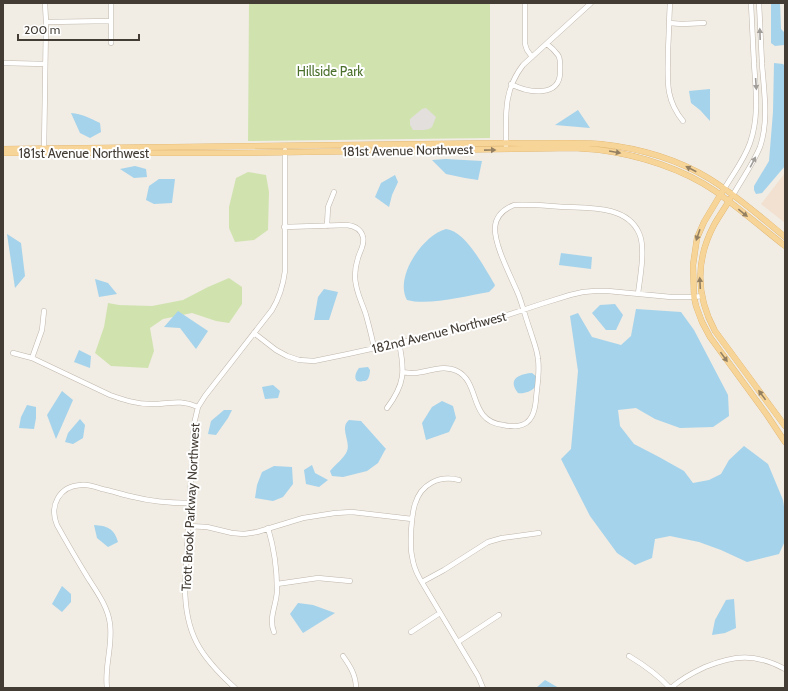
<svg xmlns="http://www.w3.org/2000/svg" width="788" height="691" viewBox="0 0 788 691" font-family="Cabin,sans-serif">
  <rect width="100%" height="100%" fill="#f1ece4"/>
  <!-- commercial -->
  <path fill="#f2e1d0" d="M785,173V223L761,204Z"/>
  <!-- green -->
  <path fill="#d0e3af" d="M249,3H490V138L248,141Z
    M248,172L266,175L269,192L268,230L254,240L235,242L229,228V207L236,178Z
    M229,278L242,287V304L229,323L216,321L192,313L163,319L150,328L154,351L148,368L111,366L95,353L104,327L108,303L119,305L152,306L183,300L208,287Z"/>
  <!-- parking -->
  <path fill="#e2dfdc" d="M426,108L436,117L432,127L429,129L424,130H413L410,125V119L422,109Z"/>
  <!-- water -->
  <path fill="#a4d3eb" d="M771,3H780L781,29L785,33L784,45L775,46L771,43Z
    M774,63L783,64L785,66V166L762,193L756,194L754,190V186L769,161L773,112Z
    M710,89V121L700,110L691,103L689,91Z
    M578,110L590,128L555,125Z
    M71,113C82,114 90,118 100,123L101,132L90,138L80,133Z
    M446,159L482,161L478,180L465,178L446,174L432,160Z
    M135,166L146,169L147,177L134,178L120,169Z
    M395,175L398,182L392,195L389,207L375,197L381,183Z
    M159,179H175L172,203L154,204L146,200L149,186Z
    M446,229C466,231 485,269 495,285L494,287L489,292C466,296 428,306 407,300C394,277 423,235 446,229Z
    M7,234L21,243L25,276L15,288Z
    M561,253L592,257L591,269L559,265Z
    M95,279L108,283L117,294L99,297Z
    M324,289L338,292L329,320H314L318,297Z
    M615,304L623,315L616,330H606L592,313L600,305Z
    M636,309L681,312L694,330L728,395L729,416L713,427L680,428L655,419L636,408L618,410L620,426L634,444L659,457L684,471L693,483L709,480L721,474L729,460L744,446L768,464L783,500L785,513V541L779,554L747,562L721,550L699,542L670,536L655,539L652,558L635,565L617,553L590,516L561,459L571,449L578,371L570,316L578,313L592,337L621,345L631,336Z
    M178,311L208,331L196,349L180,328L164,327Z
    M79,350L91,356L90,368L74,362Z
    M368,367L370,370C370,373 369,378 367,380C366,381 364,381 363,381C353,384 354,374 359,368Z
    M532,373L537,377C536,380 536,385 535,387C531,392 523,394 518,393C507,379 519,374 532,373Z
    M273,385L280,391L278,398L265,399L262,387Z
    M62,391L73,400L56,439L47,415Z
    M442,401L453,406L456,418L449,432L426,440L422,423L432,407Z
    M27,405L36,407V418L34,429L19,428L21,417Z
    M224,410H232L228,418L216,435L208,434L211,421Z
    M80,419L85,425L83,438L73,444L65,442L68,433Z
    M349,420L361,421L386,449L385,450L378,463L367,471L343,477L332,476L330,471C334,466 345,457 347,451C351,441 339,428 349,420Z
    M312,465L315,473L328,480L319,487L306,484L304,470Z
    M274,466L292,467L293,484L283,497L273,501L255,498L257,485L262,472Z
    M94,525C107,526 114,528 118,542L108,547L97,538Z
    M62,586L71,594V602L62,612L52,604Z
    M734,599L736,628L725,633L712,635L715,620L726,600Z
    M298,603L313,605L335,613L303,633L290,614Z
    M545,680L559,688H536Z"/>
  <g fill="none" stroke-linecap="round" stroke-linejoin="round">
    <!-- minor casing -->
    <g stroke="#bfb6ab" stroke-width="5.5">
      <path id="minor" d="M525,3V44L527,50L532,57
        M670,3C669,19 669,34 668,50C668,78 664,98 683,121
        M46,22L111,21
        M669,23L682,24L704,23
        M111,43V3
        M3,63L45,64
        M511,84C528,93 561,98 560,71C560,66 561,59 558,55C555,51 551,47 547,44
        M506,146C506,115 503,91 523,65L591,3
        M44,151L46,22L45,3
        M724,189C733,174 744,160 750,143C759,117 756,92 754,64C753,44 752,23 751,3
        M733,195C742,179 753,164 760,147C769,120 764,92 762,64C761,44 760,23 759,3
        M327,226L328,207L334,192
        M284,227L347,225C355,226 361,229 363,237C365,244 360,251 358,258C356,264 355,270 355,276C355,291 362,302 366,315C369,326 372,337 374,348
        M254,333L276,350L287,356L299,360L314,361L348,354L471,327L541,304L570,295L583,292L595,291H608L671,297H694L702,296
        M13,353L32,358L110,395C124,400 136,404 151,404C170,404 179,399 198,407
        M32,358L42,330L44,311
        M403,372C407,373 411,373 415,373C428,372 444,364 457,371C481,383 468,421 503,425C508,426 513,427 518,426C532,424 535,411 536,399C537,386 540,372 538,359C537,349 533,340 530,330C526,319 523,307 519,296C512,278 494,246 495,227C496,216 504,209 514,205C531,204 549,206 566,207C590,208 627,206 639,233C646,248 640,277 638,294
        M387,408C405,384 405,371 399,343
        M459,480C439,475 421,484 415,504C412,513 412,522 411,531C411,539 410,548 412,556C413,564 416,572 420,579L478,676L483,688
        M188,526L207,527L232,533L244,534L257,532L303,518L335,513L352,512L412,519
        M268,528C274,548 277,569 277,590C277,604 268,618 274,632
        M422,582L444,570L488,542L502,538L539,533
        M277,584L318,578L350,581
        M411,632L440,613
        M458,642L499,615
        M343,656C350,666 356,675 356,688
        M629,656C644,665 658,675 670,688
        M107,688C104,667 113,646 110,624C108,607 97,592 88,578C77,560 67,543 57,525C49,506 59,486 81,485C88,484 95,487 102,489C113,491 123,495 134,497C153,502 171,503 189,503
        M235,688C200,656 185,634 185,586L194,424L198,407L205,396L272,310C280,297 283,286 285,271V150
        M671,688C681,679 692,673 705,667C735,655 755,653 785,669"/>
    </g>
    <!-- major casing -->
    <g stroke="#dbaf68" stroke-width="6">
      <path id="major" d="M3,149L506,143C537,144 569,142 600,144C639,148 677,159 710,179C737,196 761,217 785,237
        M3,153H236L576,148C584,149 592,149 600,150C639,155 683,169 715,191C739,208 762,228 785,246
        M722,192L704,222L697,238L693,265L694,297L696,306L702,322L710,337L767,415L785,442
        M730,199C725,208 719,216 714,225C695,261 696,296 715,331L785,426"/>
    </g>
    <!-- minor -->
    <use href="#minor" stroke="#fff" stroke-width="4.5"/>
    <!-- major -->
    <use href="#major" stroke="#f7d497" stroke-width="5.5"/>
  </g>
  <!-- one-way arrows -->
  <defs><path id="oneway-solid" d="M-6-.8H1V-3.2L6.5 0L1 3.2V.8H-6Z"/></defs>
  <g fill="#a19e9a">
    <use href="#oneway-solid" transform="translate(760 34) rotate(-92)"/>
    <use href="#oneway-solid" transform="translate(756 84) rotate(86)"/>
    <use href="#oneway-solid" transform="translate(753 162) rotate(-62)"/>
  </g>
  <g fill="#948061">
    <use href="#oneway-solid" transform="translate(490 150) rotate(-1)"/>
    <use href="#oneway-solid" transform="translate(615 152) rotate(10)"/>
    <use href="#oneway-solid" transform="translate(691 169) rotate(-153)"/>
    <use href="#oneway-solid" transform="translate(743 213) rotate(39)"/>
    <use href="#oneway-solid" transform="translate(698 235) rotate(109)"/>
    <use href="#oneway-solid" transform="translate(700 283) rotate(-93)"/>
    <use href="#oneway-solid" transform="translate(724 357) rotate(54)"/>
    <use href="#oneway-solid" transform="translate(762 395) rotate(-126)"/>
  </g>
  <g text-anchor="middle" stroke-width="4" stroke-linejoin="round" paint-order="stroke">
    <!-- park labels -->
    <g font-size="13" fill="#4b702c" stroke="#fff">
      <text x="330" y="76">Hillside Park</text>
    </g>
    <!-- street labels -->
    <g font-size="13" fill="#433c35" stroke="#fff">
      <text transform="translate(408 150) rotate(-1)" y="5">181st Avenue Northwest</text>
      <text x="84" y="158">181st Avenue Northwest</text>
      <text transform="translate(439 332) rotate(-14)" y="5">182nd Avenue Northwest</text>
      <text transform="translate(190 507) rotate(-87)" y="5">Trott Brook Parkway Northwest</text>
    </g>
  </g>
  <!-- border -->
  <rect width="788" height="691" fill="none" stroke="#433c35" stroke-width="8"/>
  <!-- scale -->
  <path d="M18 34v6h121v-6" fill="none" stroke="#433c35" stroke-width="2"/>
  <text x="24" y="34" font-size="12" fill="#433c35" stroke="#ffffff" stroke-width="3" paint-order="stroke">200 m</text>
</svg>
